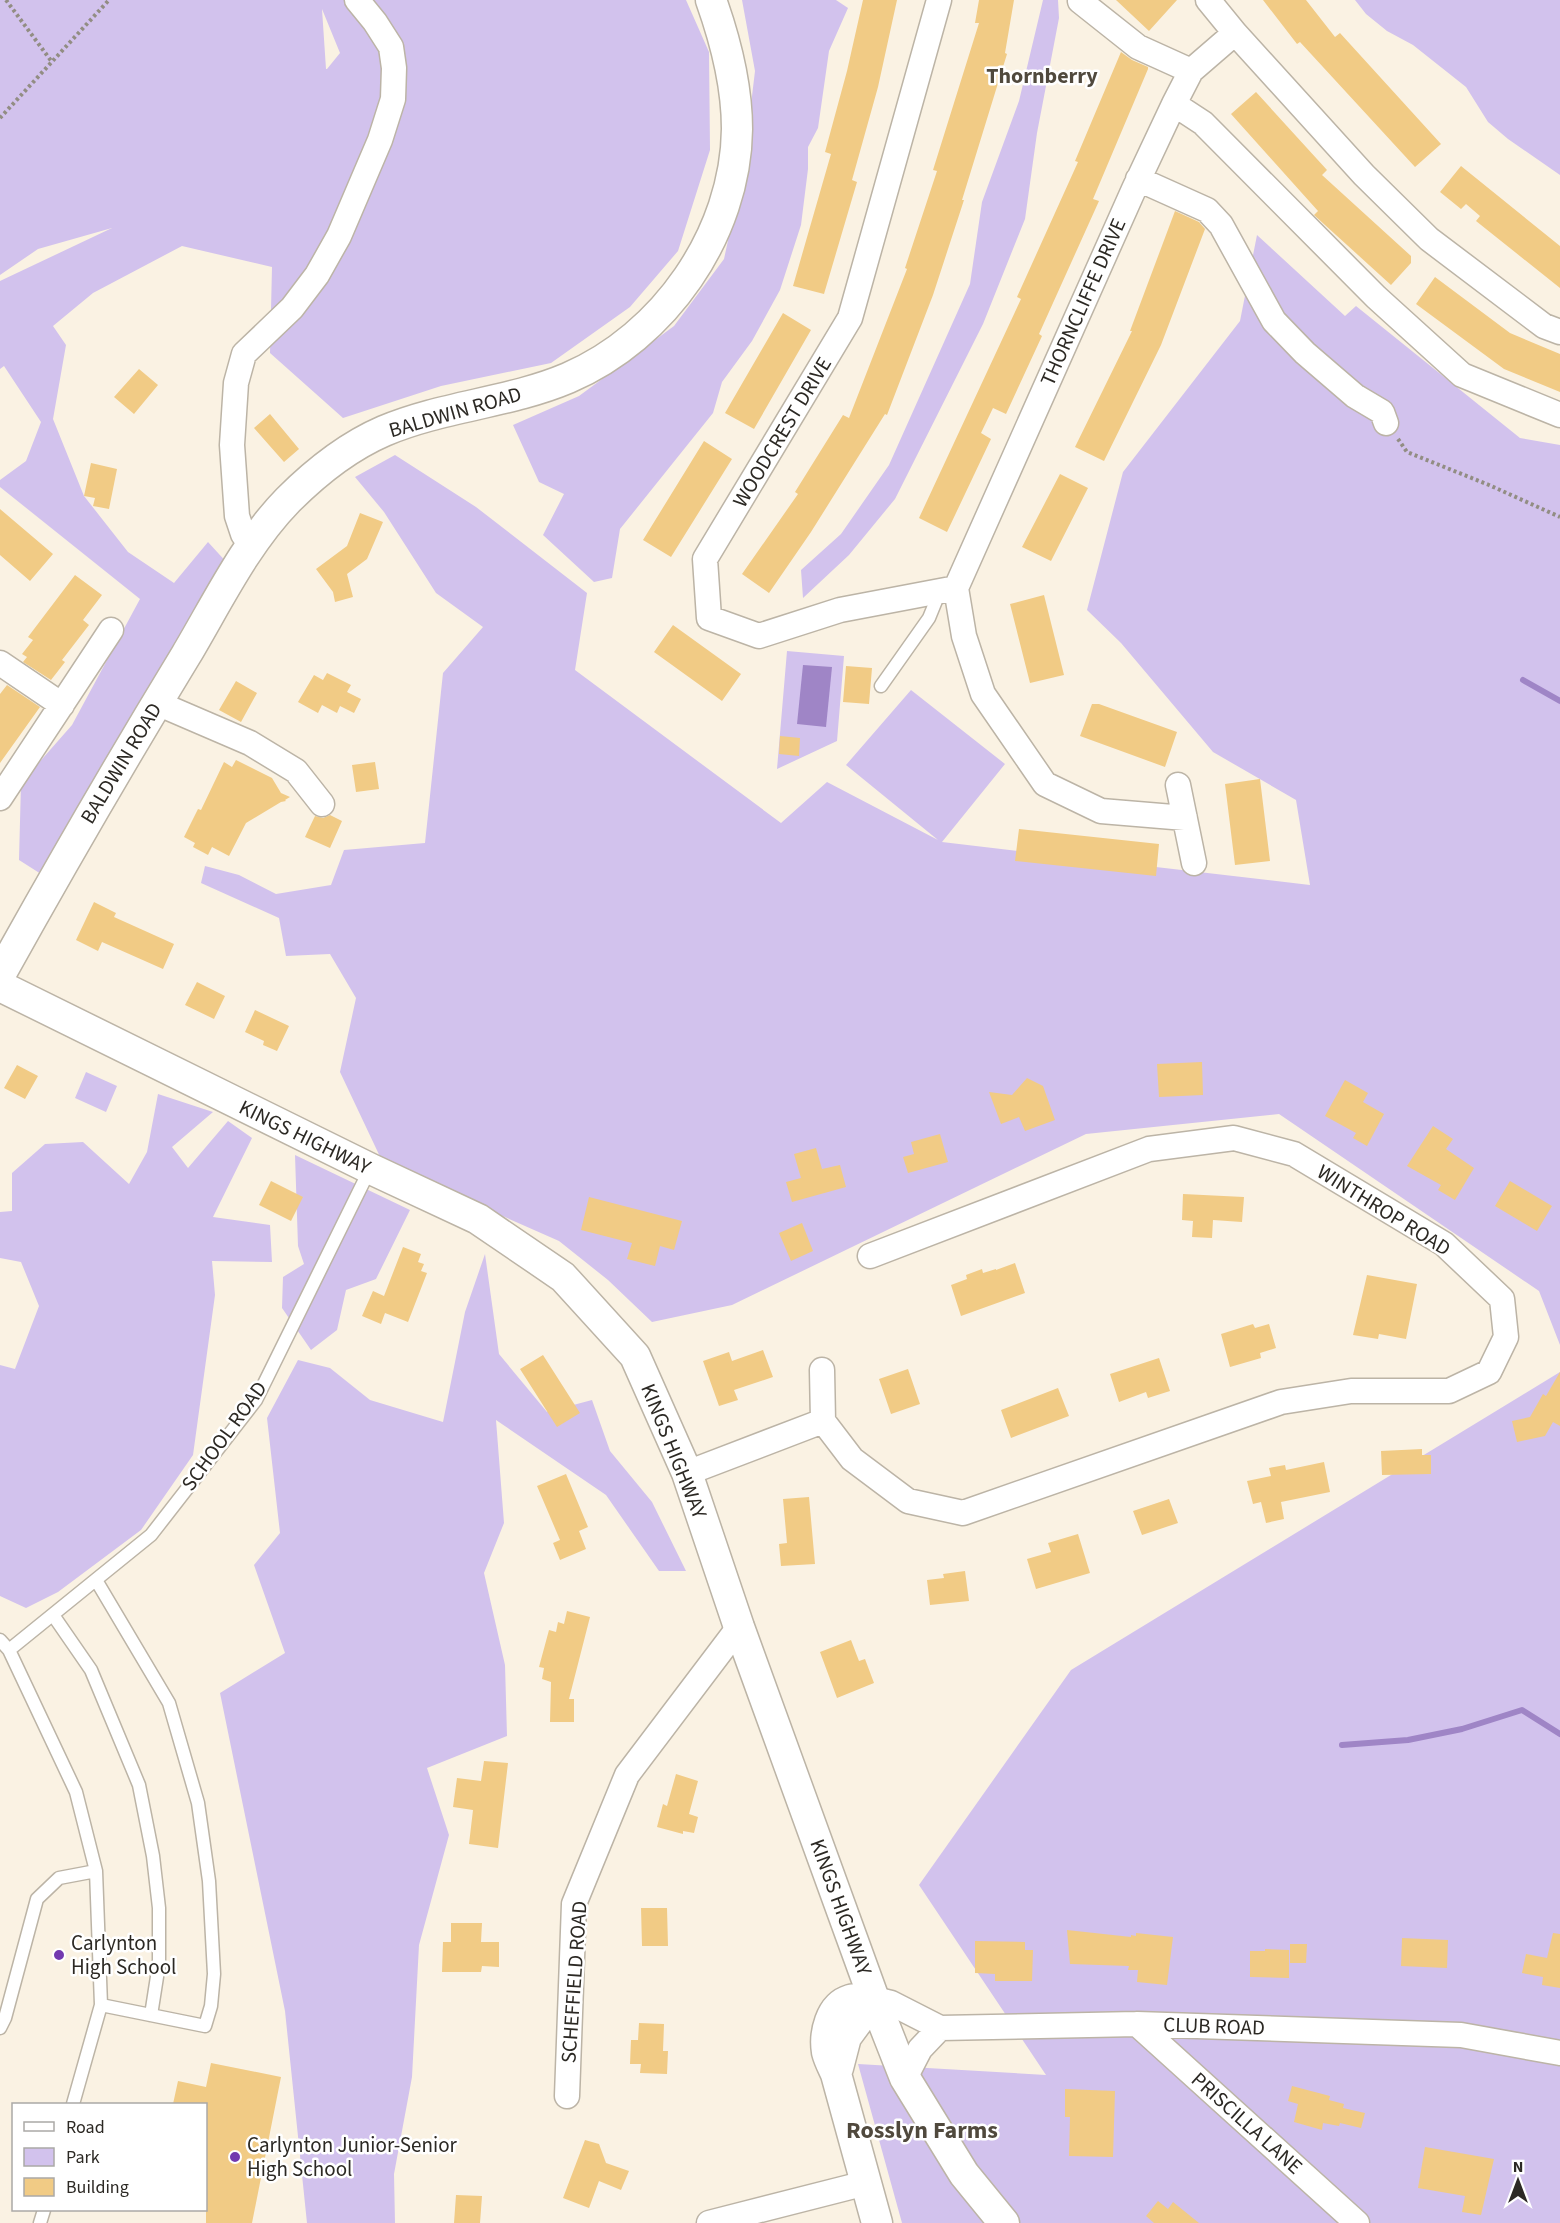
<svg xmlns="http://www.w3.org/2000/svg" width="1560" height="2223" viewBox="0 0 1560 2223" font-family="'Source Sans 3',sans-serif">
  <rect width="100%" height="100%" fill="#faf2e3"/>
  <!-- green -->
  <path fill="#d2c2ed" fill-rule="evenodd" d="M0,0H686L709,52L710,150L678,251L630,307L551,363L441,386L343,418L270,353L272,267L182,246L93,293L53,326L66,345L53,419L84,496L128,552L174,583L208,542L229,565L41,874L19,860L21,783L72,725L140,599L0,487V480L26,461L41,422L4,366L0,369V281L112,228L38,249L0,275ZM322,9L340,53L327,69H326Z
    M742,0H836L848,8L829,51L818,128L808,147V169L801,225L780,290L752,341L722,382L713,413L620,529L612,578L594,582L543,535L564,494L539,482L513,425L579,396L674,326L724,259L743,171L755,71Z
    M1043,0H1058L1059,18L1037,133L1025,219L983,324L895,499L849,555L803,598L801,570L841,534L889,465L970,284L982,202L1019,101Z
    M1355,0H1560V175L1508,139L1488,122L1466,87L1413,45L1387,31L1366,14Z
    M1257,235L1345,316L1356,306L1520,438L1560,445V1345L1539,1291L1279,1114L1086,1134L732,1305L652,1322L608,1280L559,1241L383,1163L340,1072L356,998L330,954L286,956L279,918L201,883L205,866L239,875L276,894L331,885L344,850L425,843L443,673L483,627L436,593L384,512L355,477L395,455L476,507L587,593L575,670L781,823L827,782L938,840L846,765L911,690L1005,764L942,842L1310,885L1296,800L1213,752L1121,643L1087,610L1123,472L1240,321Z
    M787,651L844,656L837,741L777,769Z
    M86,1072L117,1086L106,1112L75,1098Z
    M158,1094L213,1112L172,1147L188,1168L228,1121L252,1138L213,1217L270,1225L272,1262L212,1261L215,1295L193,1455L141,1530L58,1592L26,1608L0,1596V1365L15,1369L39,1306L21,1262L0,1258V1212L12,1211V1173L45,1144L83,1142L129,1184L147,1152Z
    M295,1155L410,1210L376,1279L346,1290L337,1330L311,1350L282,1308L283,1277L304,1264L298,1246Z
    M485,1254L499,1354L547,1412L592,1400L610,1451L652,1502L686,1571H659L606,1495L496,1420L504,1523L484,1573L505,1665L507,1736L427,1768L449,1835L419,1945L412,2077L394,2174L395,2223H307L285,2011L220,1693L285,1653L254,1565L280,1533L267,1418L298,1360L330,1368L370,1400L443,1422L465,1312Z
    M1560,1372V2223H902L858,2064L1046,2075L919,1885L1071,1670Z"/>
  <!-- water -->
  <path fill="#9f85c6" d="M803,665L832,667L826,727L797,724Z"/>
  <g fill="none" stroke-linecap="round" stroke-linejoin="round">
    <!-- stream -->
    <path stroke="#9f85c6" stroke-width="6" d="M1523,680L1560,701
      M1342,1745L1408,1740L1462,1729L1522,1710L1560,1734"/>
  </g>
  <!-- building -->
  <path fill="#f1cb85" d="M863,0H897L878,87L852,180L857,182L824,294L793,286L831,154L825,152L847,71Z
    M979,0H1014L1005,53L1007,54L962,200H964L933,295L887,415L885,414L811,532L769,593L742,574L798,494L795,492L843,415L849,418L907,269L905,268L937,171L933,170L979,23H975Z
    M1116,0H1177L1149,31Z
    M1263,0H1306L1335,37L1340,33L1441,144L1415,167L1300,42L1297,44Z
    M1121,52L1132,60L1148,67V69L1093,199L1099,201L1039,334L1042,336L1006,414L993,408L981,433L991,439L947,532L919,518L1021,299L1017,297L1078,162L1075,161Z
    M1256,92L1327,170L1322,175L1411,256V263L1391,285L1314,215L1318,211L1231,114Z
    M1461,166L1560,246V288L1476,221L1480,216L1466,204L1461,209L1440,192Z
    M1175,211L1199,222L1205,229L1161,345L1104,461L1075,447L1132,331H1130Z
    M1435,277L1510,333L1560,354V392L1504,369L1416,304Z
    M783,313L811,330L754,429L725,413Z
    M139,369L158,385L134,414L114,397Z
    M270,414L299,449L284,462L254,428Z
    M704,441L732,459L671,557L643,540Z
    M91,463L117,469L109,509L93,506L95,498L84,496Z
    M1060,474L1088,488L1051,561L1022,547Z
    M0,509L53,554L30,581L0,555Z
    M360,513L383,522L367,559L347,574L353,597L335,602L333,592L316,569L347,546Z
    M75,575L102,595L83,620L89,625L62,660L65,662L51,680L23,662L27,657L22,654L33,640L28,637Z
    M1044,595L1064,675L1030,683L1010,604Z
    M673,625L741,674L722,701L654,652Z
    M846,666L872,668L869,704L843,702Z
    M327,673L351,685L347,692L361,699L354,713L340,706L337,713L322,705L318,713L298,702L314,675L323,680Z
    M236,681L257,693L241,722L219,710Z
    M7,685L40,707L0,763V694Z
    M1092,704H1099L1177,732L1165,767L1080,736Z
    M780,736L800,738L799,756L779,754Z
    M236,760L272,778L281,793L290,797L285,800L286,801L281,802L246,823L229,856L212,847L208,855L193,847L195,843L184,837L198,809L201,810L224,762L232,767Z
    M375,762L379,789L356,792L352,765Z
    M1260,779L1270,861L1235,865L1225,784Z
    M330,815L342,821L330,848L305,837L315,816L323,818Z
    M1019,829L1159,844L1156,876L1015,861Z
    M94,902L116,913L114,917L174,944L163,969L102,942L98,951L76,940Z
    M197,982L225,996L214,1019L185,1005Z
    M255,1010L289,1026L277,1051L263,1045L264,1041L245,1032Z
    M1202,1062L1203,1095L1159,1097L1157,1064Z
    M17,1065L38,1076L25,1099L4,1088Z
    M1027,1078L1043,1086L1055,1120L1025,1131L1019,1117L1001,1124L989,1092L1012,1095Z
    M1345,1080L1368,1093L1363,1102L1384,1114L1367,1146L1353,1138L1356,1133L1325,1116Z
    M1433,1126L1453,1139L1446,1149L1474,1168L1455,1200L1438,1190L1441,1185L1407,1166Z
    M940,1134L948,1162L908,1173L903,1157L914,1154L911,1142Z
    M816,1148L822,1169L840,1165L846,1187L792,1202L786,1182L801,1178L794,1154Z
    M271,1181L303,1197L291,1221L259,1205Z
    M1510,1181L1552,1206L1537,1231L1495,1206Z
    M1183,1194L1244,1197L1242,1222L1213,1220L1212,1238L1192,1237L1193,1221L1182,1220Z
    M589,1197L682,1221L674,1250L660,1246L655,1266L627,1259L632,1243L581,1230Z
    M802,1223L813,1251L791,1261L779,1233Z
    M403,1247L421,1254L418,1262L424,1264L421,1271L427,1273L408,1322L385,1313L381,1324L362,1316L373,1291L384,1296Z
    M1015,1263L1025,1293L961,1316L951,1285L967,1279L966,1275L982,1269L983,1273L996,1269V1270Z
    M1367,1275L1417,1284L1406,1339L1379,1334L1378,1339L1353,1335Z
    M1253,1324L1255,1328L1269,1324L1276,1348L1260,1353L1261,1358L1230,1367L1221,1334Z
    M763,1350L773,1377L734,1390L738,1400L719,1406L703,1361L729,1352L732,1361Z
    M543,1355L580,1413L557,1427L520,1369Z
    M1159,1358L1170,1391L1148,1398L1146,1392L1119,1402L1110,1374Z
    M908,1369L920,1404L891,1414L879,1379Z
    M1560,1372V1426L1553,1422L1545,1436L1517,1442L1512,1421L1530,1417L1543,1394L1546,1396Z
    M1058,1388L1069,1416L1011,1438L1001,1410Z
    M1422,1449V1455H1431V1474L1382,1475L1381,1451Z
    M1324,1462L1330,1492L1281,1502L1284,1519L1266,1523L1261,1502L1253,1504L1247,1481L1271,1476L1269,1468L1285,1465L1286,1470Z
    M566,1474L588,1527L579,1531L586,1549L560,1560L553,1543L560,1540L537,1486Z
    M809,1497L815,1564L781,1566L779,1544L787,1543L783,1499Z
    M1169,1499L1178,1523L1142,1535L1133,1511Z
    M1078,1534L1090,1573L1036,1589L1027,1559L1051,1552L1048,1543Z
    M965,1571L969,1601L930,1605L927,1580L944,1578L943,1574Z
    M567,1611L590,1617L569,1699H574V1722H550L551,1682L542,1679L544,1668L539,1667L549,1630L556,1632L558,1622L564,1624Z
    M851,1640L859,1661L865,1659L874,1683L837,1698L820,1652Z
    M484,1761L508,1763L498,1848L469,1844L473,1810L453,1807L457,1778L481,1781Z
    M676,1774L698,1781L689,1814L698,1817L694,1833L683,1831V1834L657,1827L663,1804L667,1806Z
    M641,1908H667L668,1946H642Z
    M451,1923H482L481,1942H499V1967L482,1966L481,1972H442L443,1942H451Z
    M1067,1930L1131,1937V1935L1136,1936V1933L1173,1937L1167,1985L1137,1982L1138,1970H1128L1129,1966L1070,1964Z
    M1553,1933L1560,1934V1988L1542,1985L1543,1977L1522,1973L1526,1954L1547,1958Z
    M1402,1938L1448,1940L1447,1968L1401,1966Z
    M975,1941L1025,1942V1950H1033L1032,1981H995V1974L975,1973Z
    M1290,1944H1307L1306,1963H1290Z
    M1265,1949L1289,1950V1978L1250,1977V1951H1265Z
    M639,2023L664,2024L663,2051H668L667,2074L640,2073L641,2064H630L631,2040H638Z
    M211,2063L281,2077L252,2223H206V2104H173L178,2081L206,2087Z
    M1292,2086L1330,2096L1329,2100L1344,2104L1343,2108L1365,2113L1361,2128L1340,2123L1339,2126L1323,2123L1322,2130L1294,2122L1298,2104L1288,2101Z
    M1065,2089L1115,2091L1113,2157L1069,2156L1070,2117H1065Z
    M585,2140L599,2144L606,2163L629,2171L621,2190L599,2181L589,2208L563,2198Z
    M1425,2147L1494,2159L1481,2215L1462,2212L1465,2196L1418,2188Z
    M456,2195L482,2196L480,2223H454Z
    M1158,2201L1168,2209L1173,2202L1199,2223H1154L1146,2216Z"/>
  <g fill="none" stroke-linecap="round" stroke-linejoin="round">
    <!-- service casing -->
    <g stroke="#bcb4a6" stroke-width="15">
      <path id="service" d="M881,686L929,618L940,591
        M96,1580L169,1703L198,1803L209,1881L214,1974L211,2006L205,2026L101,2005
        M53,1615L91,1670L139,1785L153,1856L159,1908V1964L151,2015
        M0,1640L9,1650L76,1792L96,1871L101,2005L73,2104
        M9,1650L151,1535L256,1400L370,1169
        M0,2028L5,2018L37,1899L59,1878L96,1871
        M40,2223L44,2210"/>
    </g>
    <!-- minor casing -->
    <g stroke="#bcb4a6" stroke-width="27">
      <path id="minor" d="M939,0L850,318L705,559L709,618L759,636L840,610L956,588
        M1080,1L1138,47L1191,71
        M1235,33L1364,175L1429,239L1544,326L1560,332
        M1174,104L1203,123L1376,297L1462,375L1560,415
        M1138,179L1207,210L1221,225L1274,321L1305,353L1355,396L1382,412L1386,423
        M251,546L243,534L237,516L232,445L236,383L244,354L292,308L317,275L339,236L380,140L393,99L394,68L391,47L375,22L357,0
        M956,588L1134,189L1174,104L1191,71L1235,33L1208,0
        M956,588L964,636L983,694L1045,784L1101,811L1185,818
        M0,663L62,705
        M157,703L250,743L296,771L322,804
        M1178,785L1194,863
        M0,798L111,630
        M822,1370L823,1421
        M687,1473L823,1421L852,1459L908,1501L963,1513L1281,1402L1351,1391H1449L1489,1372L1506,1337L1502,1299L1444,1244L1294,1154L1234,1138L1149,1149L870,1256
        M874,1999L891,2003L940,2028L1137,2024L1461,2035L1560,2053
        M1137,2024L1357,2223
        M905,2078L920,2049L940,2028
        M567,2096L574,1904L627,1775L739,1627
        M709,2223L866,2183"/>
    </g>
    <!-- tertiary casing -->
    <g stroke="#bcb4a6" stroke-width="33">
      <path id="tertiary" d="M0,975C60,867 122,760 186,655C217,603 245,544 288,500C316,472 347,447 384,431C443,406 509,403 568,378C664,337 736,234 737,129C737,84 726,42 711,0
        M0,986L371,1169L478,1219L563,1277L635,1356L687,1473L739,1627L874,1999L905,2078L964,2174L1004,2223
        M874,1999C866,1999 857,1998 850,2000C830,2006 824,2034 827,2052C829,2060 833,2067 836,2074L877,2223
        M838,2068L846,2037L874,1999"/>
    </g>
    <!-- path -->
    <path stroke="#928d83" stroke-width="4" stroke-dasharray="3 3" stroke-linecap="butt" d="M6,0L52,62
      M0,118L109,0
      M1398,439L1407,452L1489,485L1560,517"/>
    <!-- service -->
    <use href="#service" stroke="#fff" stroke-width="12"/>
    <!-- minor -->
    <use href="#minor" stroke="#fff" stroke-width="24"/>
    <!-- tertiary -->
    <use href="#tertiary" stroke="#fff" stroke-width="30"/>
  </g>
  <!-- markers -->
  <g fill="#7239af" stroke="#fff" stroke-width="2">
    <circle cx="59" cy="1955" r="6"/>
    <circle cx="235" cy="2157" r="6"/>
  </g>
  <g text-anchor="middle" stroke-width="5" stroke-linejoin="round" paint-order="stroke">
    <!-- street labels -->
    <g font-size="21" fill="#2c2924" stroke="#fff">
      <text transform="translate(1083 302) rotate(-66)" y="7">THORNCLIFFE DRIVE</text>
      <text transform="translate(455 412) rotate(-16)" y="7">BALDWIN ROAD</text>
      <text transform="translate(782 432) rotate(-59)" y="7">WOODCREST DRIVE</text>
      <text transform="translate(121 763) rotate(-59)" y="7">BALDWIN ROAD</text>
      <text transform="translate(305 1137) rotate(26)" y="7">KINGS HIGHWAY</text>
      <text transform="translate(1384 1210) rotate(32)" y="7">WINTHROP ROAD</text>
      <text transform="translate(224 1436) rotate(-54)" y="7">SCHOOL ROAD</text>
      <text transform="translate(674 1451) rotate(68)" y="7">KINGS HIGHWAY</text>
      <text transform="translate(841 1907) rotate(70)" y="7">KINGS HIGHWAY</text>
      <text transform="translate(574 1982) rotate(-86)" y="7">SCHEFFIELD ROAD</text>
      <text transform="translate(1214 2026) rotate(2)" y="7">CLUB ROAD</text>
      <text transform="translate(1247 2123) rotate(42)" y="7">PRISCILLA LANE</text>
    </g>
    <!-- poi labels -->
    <g font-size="21" fill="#2c2924" stroke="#fff" text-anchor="start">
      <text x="71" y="1950">Carlynton<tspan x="71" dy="24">High School</tspan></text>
      <text x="247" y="2152">Carlynton Junior-Senior<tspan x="247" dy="24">High School</tspan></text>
    </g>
    <!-- neighbourhood labels -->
    <g font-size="22" font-weight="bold" fill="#50493d" stroke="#fff">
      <text x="1042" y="83">Thornberry</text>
    </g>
    <!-- quarter labels -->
    <g font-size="24" font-weight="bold" fill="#50493d" stroke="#fff">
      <text x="922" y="2138">Rosslyn Farms</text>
    </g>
  </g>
  <!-- legend -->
  <rect x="12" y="2103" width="195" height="108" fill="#ffffff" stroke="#aba9a7" stroke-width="1.5"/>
  <rect x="24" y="2122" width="30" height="9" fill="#ffffff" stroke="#aba9a7" stroke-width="1.5"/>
  <text x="66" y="2133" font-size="18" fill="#2c2924">Road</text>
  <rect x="24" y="2148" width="30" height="18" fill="#d2c2ed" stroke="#aba9a7" stroke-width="1.5"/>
  <text x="66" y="2163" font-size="18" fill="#2c2924">Park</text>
  <rect x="24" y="2178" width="30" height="18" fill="#f1cb85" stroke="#aba9a7" stroke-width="1.5"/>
  <text x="66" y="2193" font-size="18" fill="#2c2924">Building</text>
  <!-- north arrow -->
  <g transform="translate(1518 2181)" stroke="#ffffff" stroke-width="4.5" paint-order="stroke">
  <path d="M0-4.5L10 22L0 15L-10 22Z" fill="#2c2924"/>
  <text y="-9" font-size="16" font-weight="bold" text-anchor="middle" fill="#2c2924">N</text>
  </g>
</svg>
